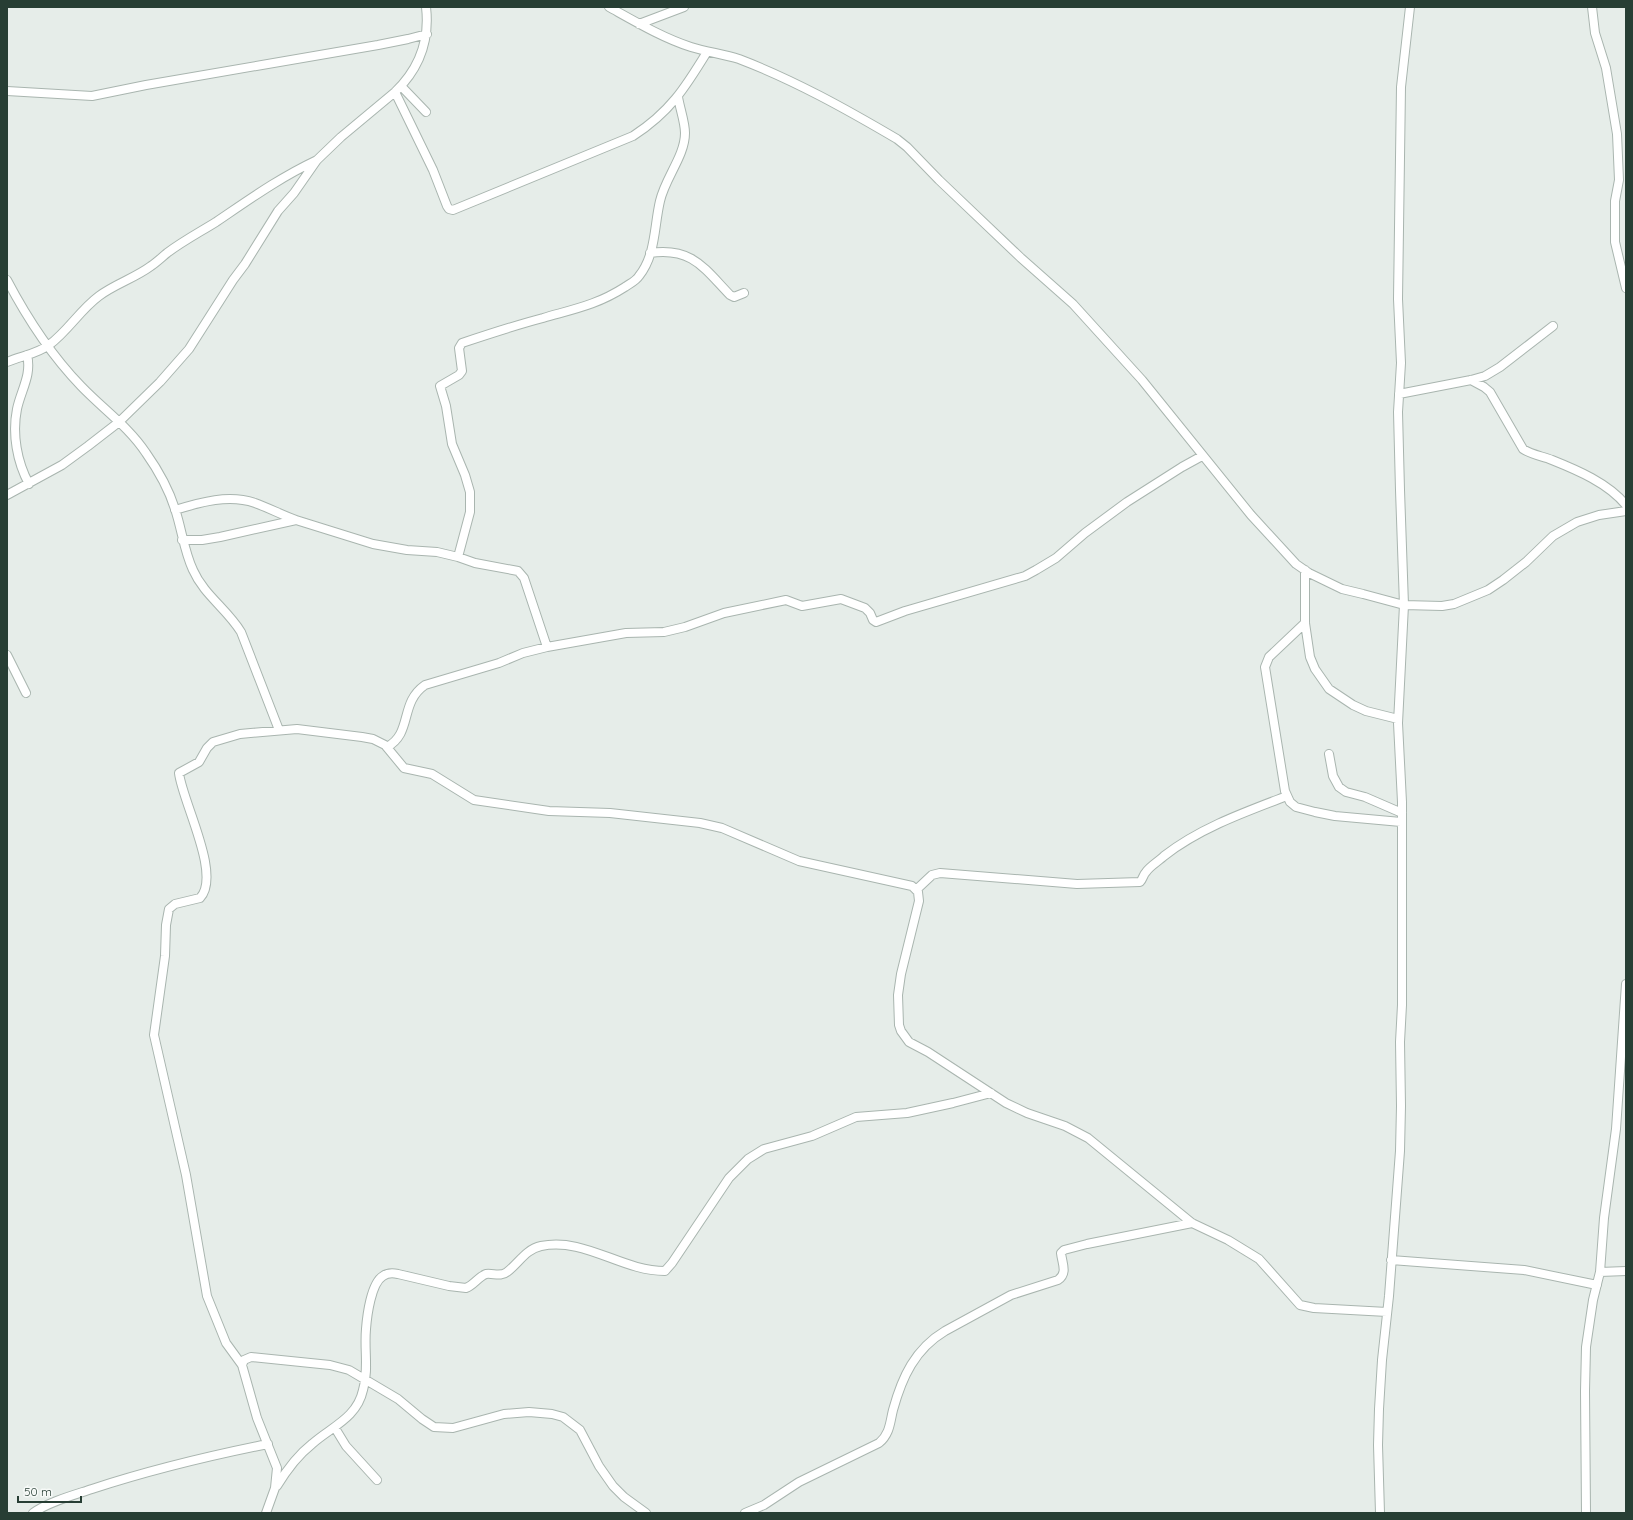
<svg xmlns="http://www.w3.org/2000/svg" width="1633" height="1520" viewBox="0 0 1633 1520" font-family="Quicksand,sans-serif">
  <rect width="100%" height="100%" fill="#e6ede9"/>
  <g fill="none" stroke-linecap="round" stroke-linejoin="round">
    <!-- street casing -->
    <g stroke="#a9b5af" stroke-width="10">
      <path id="street" d="M609,7C636,22 663,38 691,47C707,52 723,54 739,59C794,80 846,109 897,139L907,147L939,180L1021,258L1073,304L1142,380L1251,515L1296,564L1309,573L1342,589L1363,594L1404,605L1442,606L1454,604L1488,590L1503,580L1526,562L1553,536L1577,522L1599,515L1626,511
        M1592,7L1595,33L1606,68L1617,134L1619,180L1615,201V242L1626,288
        M639,24L684,7
        M401,86L426,112
        M7,91L92,96L146,85L378,45L408,39L427,34
        M395,92L433,170L447,206L449,209L453,210L633,136C670,112 685,88 707,52
        M650,253C692,247 704,268 730,295L734,297L744,293
        M7,280C27,318 51,355 81,386C103,409 129,427 146,453C158,470 169,490 175,509C182,530 184,551 193,570C204,595 227,609 241,632L279,730
        M27,355C32,375 21,390 17,409C12,434 17,462 29,484
        M7,362C21,356 37,354 49,345C68,331 80,310 99,296C115,284 135,278 151,266C157,262 162,257 167,253C183,241 200,232 216,222C250,199 279,178 317,160
        M1471,380L1484,387L1490,392L1523,449C1532,455 1542,456 1552,460C1577,470 1608,483 1626,505
        M1399,394L1471,380L1485,376L1500,367L1553,326
        M7,495L62,465L88,446L119,422L160,382L189,349L233,280L245,264L278,211L294,193L317,160L341,137L395,92C419,69 430,41 426,7
        M175,510C201,502 229,494 255,503C269,508 282,515 296,520
        M182,540H202L220,537L296,520L373,544L407,550L437,552L458,557L475,563L518,571L524,578L547,647
        M458,557L470,512V492L465,475L452,444L446,406L440,386L459,375L462,371L459,348L462,343C489,334 516,325 543,318C574,309 597,305 625,287C629,284 636,281 639,276C656,255 654,226 660,201C665,178 685,156 685,133C685,122 680,109 678,97
        M1305,570V623L1310,657L1315,669L1329,689L1353,705L1366,711L1398,719
        M1305,623L1269,657L1265,667L1285,791L1290,802L1296,807L1315,812L1335,816L1401,822
        M7,655L26,693
        M387,747C413,733 399,703 425,685L499,663L523,653L547,647L626,633L664,632L685,627L724,613L786,600L802,606L841,599L865,608L870,613L873,620L876,622L905,611L1025,576L1036,570L1056,558L1085,533L1127,502L1182,467L1202,456
        M1329,754L1333,776L1339,787L1346,792L1365,797L1402,813
        M916,890L932,875L940,873L1077,884L1140,882C1143,879 1143,875 1146,872C1150,866 1159,861 1164,856C1200,828 1245,812 1287,796
        M1391,1260L1524,1270L1597,1285
        M1600,1272L1626,1271
        M242,1365L244,1360L251,1357L330,1365L349,1370L398,1399L422,1419L434,1427L453,1428L504,1414L529,1412L552,1414L563,1417L580,1430L599,1466L613,1486L624,1497L646,1513
        M335,1428L346,1446L377,1480
        M277,1486C286,1471 298,1455 312,1444C331,1427 357,1418 363,1390C369,1370 364,1350 366,1329C367,1316 371,1283 383,1276C387,1273 393,1273 398,1274L449,1286L466,1288C474,1285 478,1277 486,1274C493,1273 501,1277 507,1272C518,1264 526,1249 541,1246C585,1237 621,1271 665,1271L672,1263L729,1178L748,1159L764,1149L812,1136L856,1117L907,1113L953,1103L991,1093
        M33,1513C48,1502 74,1495 92,1489C150,1470 208,1456 268,1444
        M266,1513L275,1488L277,1468L257,1418L242,1365L226,1343L207,1296L186,1175L154,1035L165,956L166,925L169,909L175,904L200,898C222,875 182,801 179,773L199,762L207,748L213,742L240,734L297,729L362,737L373,739L385,745L404,768L432,774L474,800L549,811L610,813L700,823L722,828L799,861L912,886L918,892L919,901L901,974L898,995L899,1025L901,1031L909,1042L928,1052L1006,1103L1027,1113L1065,1126L1088,1138L1192,1223L1228,1240L1259,1259L1300,1305L1314,1308L1387,1312
        M745,1513L764,1505L799,1482L879,1443C890,1434 890,1422 893,1410C902,1377 915,1349 945,1331L1011,1295L1058,1280C1068,1273 1062,1263 1061,1253L1064,1250L1087,1244L1192,1223
        M1380,1513L1378,1445L1379,1409L1382,1360L1389,1296L1400,1151L1401,1106L1400,1042L1402,1005V802L1398,723L1404,605L1400,490L1398,412L1401,363L1398,299L1401,87L1410,7
        M1586,1513L1585,1391L1586,1347L1593,1300L1600,1272L1604,1218L1616,1129L1626,984"/>
    </g>
    <!-- street -->
    <use href="#street" stroke="#fff" stroke-width="8"/>
  </g>
  <!-- border -->
  <rect width="1633" height="1520" fill="none" stroke="#273e34" stroke-width="16"/>
  <!-- scale -->
  <path d="M18 1496v6h63v-6" fill="none" stroke="#273e34" stroke-width="2"/>
  <text x="24" y="1496" font-size="12" fill="#273e34" stroke="#f7faf8" stroke-width="3" paint-order="stroke">50 m</text>
</svg>
